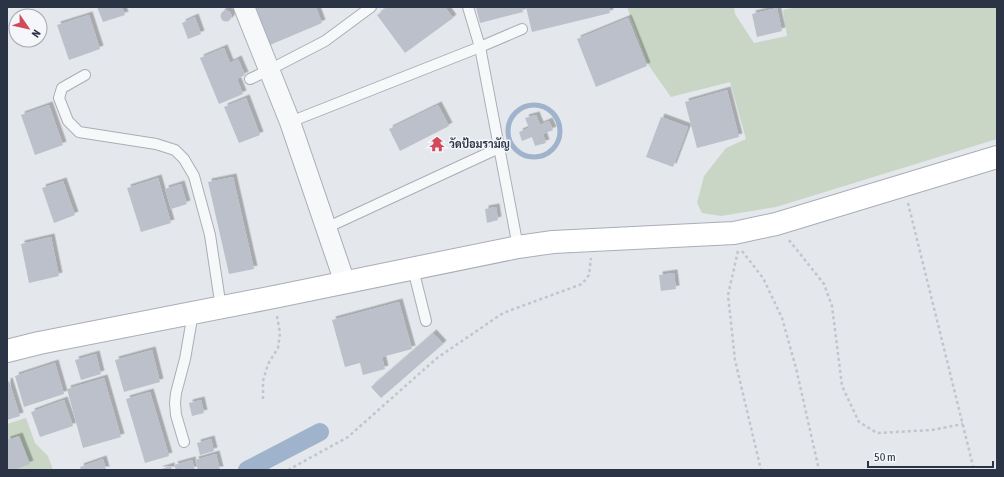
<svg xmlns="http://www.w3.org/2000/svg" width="1004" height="477" viewBox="0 0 1004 477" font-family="'Asap Condensed',Sarabun,sans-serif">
  <defs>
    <filter id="shadow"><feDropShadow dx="3.5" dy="-3.5" stdDeviation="0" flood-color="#0004"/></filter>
  </defs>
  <rect width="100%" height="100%" fill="#e4e7ec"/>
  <!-- green -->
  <path fill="#c9d6c5" d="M627,7H734L735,14L754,43L787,36L783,10L797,7H997V139L776,207L721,216L702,213L697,203L704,176L726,148L746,139L730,82L671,97L649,66Z
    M26,418L35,443L48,456L53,470H7V424Z"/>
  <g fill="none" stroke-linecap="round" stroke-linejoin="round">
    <!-- stream -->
    <path stroke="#9fb4cc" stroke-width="5" d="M508 131a26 26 0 1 1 52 0a26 26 0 1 1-52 0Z"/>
    <!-- canal -->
    <path stroke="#9fb4cc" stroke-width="18" d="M247,470L320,432"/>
  </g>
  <!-- building -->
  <path fill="#bbc0ca" filter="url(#shadow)" d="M97,7H122L125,15L103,22Z
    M255,7H316L322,23L270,45Z
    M388,7H445L453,18L405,53L377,15Z
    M476,7H522L523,12L480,23Z
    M526,7H609L610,13L532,32Z
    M777,8L782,31L757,37L752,14Z
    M220.5 16a5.5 5.5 0 1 1 11 0a5.5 5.5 0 1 1-11 0Z
    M89,15L100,49L69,60L57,25Z
    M195,17L201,34L188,39L182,23Z
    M628,18L647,66L596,87L577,39Z
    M224,48L230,63L238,59L245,75L237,79L243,94L219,104L200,58Z
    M727,90L739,137L697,148L685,102Z
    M246,98L260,135L239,143L224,107Z
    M49,105L63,145L35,155L21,115Z
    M438,105L449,126L400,151L389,129Z
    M536,115L540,125L549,121L553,130L543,134L546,143L535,146L532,137L522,141L519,132L529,128L525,118Z
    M661,117L688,127L673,167L646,157Z
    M233,177L254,269L229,274L208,182Z
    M158,178L171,223L141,232L127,188Z
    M63,181L75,215L54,223L42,188Z
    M181,184L187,204L171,209L165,189Z
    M496,207L498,220L487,223L485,209Z
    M51,237L59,276L29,283L21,244Z
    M674,273L676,289L661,291L659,275Z
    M399,302L412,349L382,357L385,369L363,375L360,363L345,367L332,320Z
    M433,333L443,344L381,398L371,387Z
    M152,350L160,382L124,392L115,360Z
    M96,354L101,374L81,380L75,360Z
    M55,363L64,394L24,407L15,376Z
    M104,378L121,437L83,448L67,389Z
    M9,381L20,416L7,420V382Z
    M150,392L169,456L145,463L126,399Z
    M64,400L73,426L40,437L31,412Z
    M201,400L204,413L192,416L189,403Z
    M19,436L30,464L14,470H7V440Z
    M211,439L214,451L200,455L197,443Z
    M216,454L220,470H198L195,460Z
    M103,459L106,470H81L80,467Z
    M192,460L195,470H176L174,465Z
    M171,466L172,470H158Z"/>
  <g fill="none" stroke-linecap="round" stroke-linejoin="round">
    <!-- service casing -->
    <g stroke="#a9aeb7" stroke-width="12">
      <path id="service" d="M468,7L480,47L518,247
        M85,75L62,88L59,98L68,121L79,132L156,144L175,150L184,159L194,176L210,235L221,308
        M250,79L269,70L325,41L371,7
        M290,122L480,47L522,29
        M326,228L499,148
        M413,269L426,321
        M184,442L176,415L175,403L176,393L185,359L193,313"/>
    </g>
    <!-- minor casing -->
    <g stroke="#a9aeb7" stroke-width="22">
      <path id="minor" d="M244,7L290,122L345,283"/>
    </g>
    <!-- secondary casing -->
    <g stroke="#a9aeb7" stroke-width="24">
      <path id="secondary" d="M7,351L39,343L274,297L518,247L553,242L734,233L776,224L997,157"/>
    </g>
    <!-- path -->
    <path stroke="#c2c5cb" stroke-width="2.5" stroke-dasharray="3 3" stroke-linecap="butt" d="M908,203L974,470
      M789,240L824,284L832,306L842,386L859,422L877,433L932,430L963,424
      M738,251L728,295L735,360L761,470
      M742,251L763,278L782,318L796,368L819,470
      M263,399V381L268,364L278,348L280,333L277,316
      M288,470L348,437L437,358L503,313L582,284L589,275L591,258"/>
    <!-- service -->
    <use href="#service" stroke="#f7f8fa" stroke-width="10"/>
    <!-- minor -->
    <use href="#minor" stroke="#f7f8fa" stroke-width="20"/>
    <!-- secondary -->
    <use href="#secondary" stroke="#fff" stroke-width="22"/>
  </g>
  <!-- icons -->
  <defs>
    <g id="temple-bare" transform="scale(1.2)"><path d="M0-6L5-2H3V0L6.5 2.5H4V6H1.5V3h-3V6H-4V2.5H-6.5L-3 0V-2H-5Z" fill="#d1495b" stroke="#f4f6f9" stroke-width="2.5" paint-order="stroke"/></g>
  </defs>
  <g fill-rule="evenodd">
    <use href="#temple-bare" x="437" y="144"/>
  </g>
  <g text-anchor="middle" stroke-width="3" stroke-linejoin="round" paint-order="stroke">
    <!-- poi labels -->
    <g font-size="11" font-weight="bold" fill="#2b3445" stroke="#f4f6f9" text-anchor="start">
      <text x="449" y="148">วัดป้อมรามัญ</text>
    </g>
  </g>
  <!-- border -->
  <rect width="1004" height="477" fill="none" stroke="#2b3445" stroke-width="16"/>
  <!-- north arrow -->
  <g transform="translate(28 28) rotate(124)"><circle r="19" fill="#f4f6f9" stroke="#a4a8b1"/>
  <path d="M0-3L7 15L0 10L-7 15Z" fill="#d1495b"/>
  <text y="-6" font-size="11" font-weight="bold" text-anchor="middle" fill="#2b3445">N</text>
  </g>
  <!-- scale -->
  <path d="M868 461v6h125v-6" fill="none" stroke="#2b3445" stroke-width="2"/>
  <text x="874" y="461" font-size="12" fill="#2b3445" stroke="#f4f6f9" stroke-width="3" paint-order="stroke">50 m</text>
</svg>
